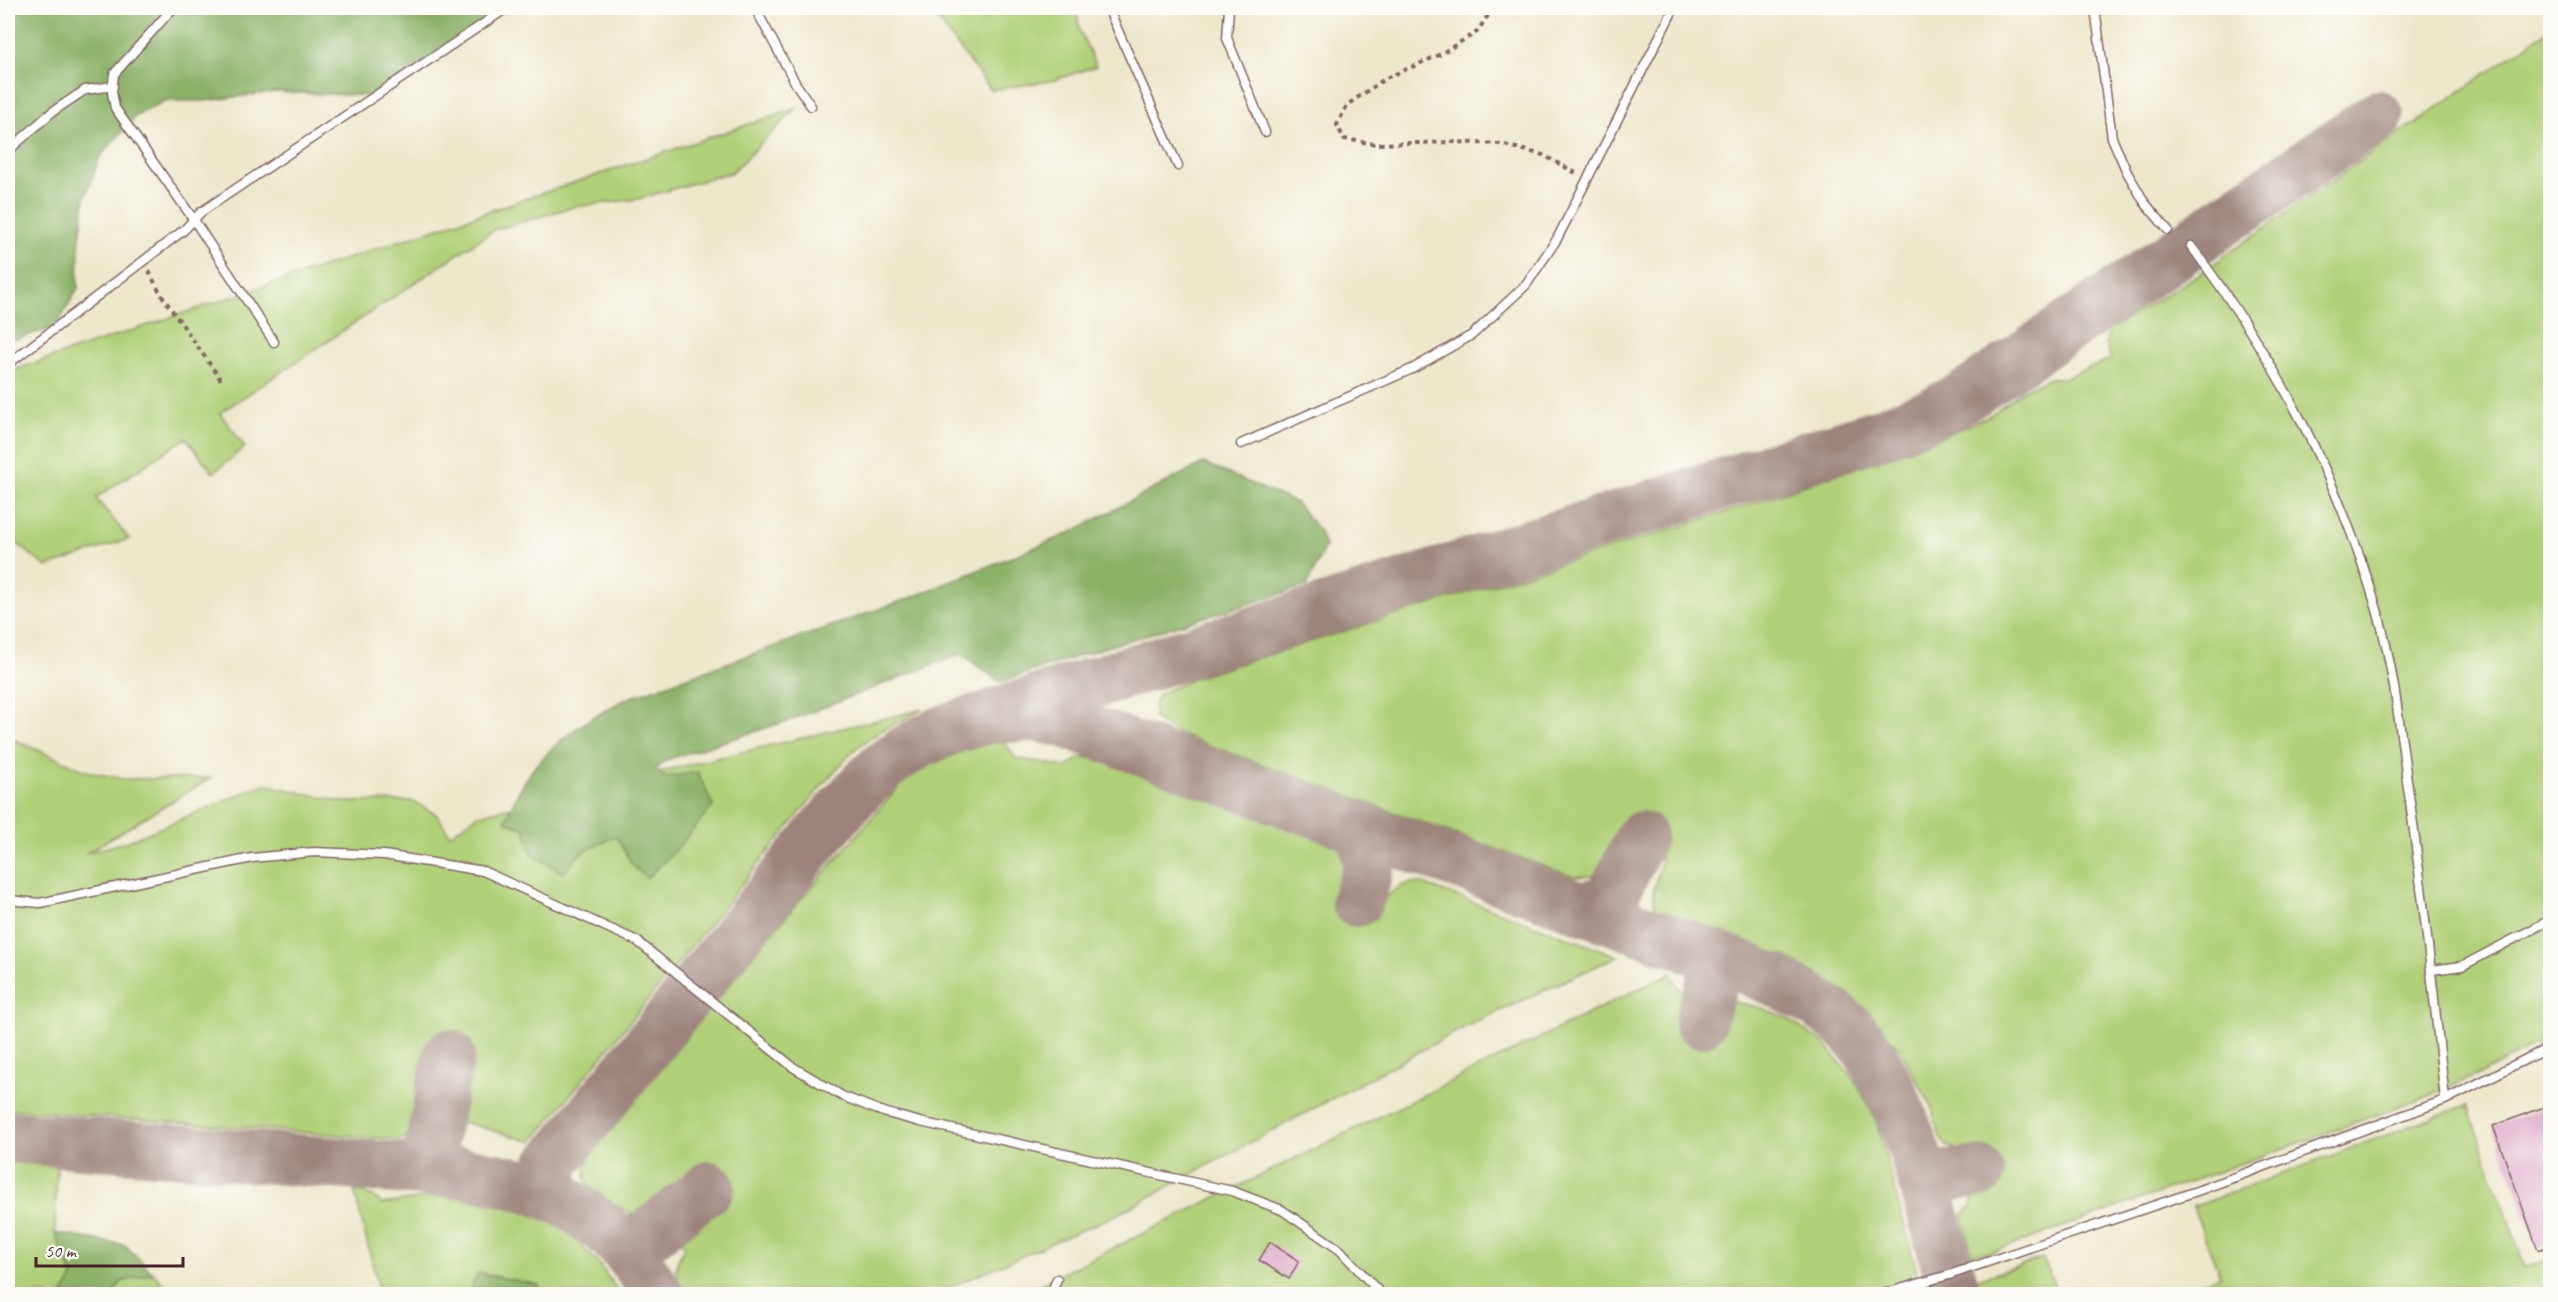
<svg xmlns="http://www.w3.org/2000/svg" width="2558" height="1302" viewBox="0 0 2558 1302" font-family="Caveat,sans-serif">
  <rect width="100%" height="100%" fill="#fdfcf7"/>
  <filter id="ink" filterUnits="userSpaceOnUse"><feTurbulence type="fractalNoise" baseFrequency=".0167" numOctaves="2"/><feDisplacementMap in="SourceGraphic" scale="12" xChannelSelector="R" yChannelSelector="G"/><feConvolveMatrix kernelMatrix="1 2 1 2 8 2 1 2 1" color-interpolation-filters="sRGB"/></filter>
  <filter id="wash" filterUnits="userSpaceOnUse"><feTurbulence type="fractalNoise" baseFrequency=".008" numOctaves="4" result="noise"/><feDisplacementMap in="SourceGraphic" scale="24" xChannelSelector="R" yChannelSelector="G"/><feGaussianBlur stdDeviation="1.35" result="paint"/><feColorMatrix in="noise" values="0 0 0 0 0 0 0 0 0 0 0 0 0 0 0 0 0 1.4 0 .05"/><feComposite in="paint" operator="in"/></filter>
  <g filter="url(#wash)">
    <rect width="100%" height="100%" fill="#ede7cb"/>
    <!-- green -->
    <path fill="#b0d078" stroke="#7d7852" stroke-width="1.5" d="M929,8H1077L1079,29L1096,66L1055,80L991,90Z
      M2550,29V1038L2480,1074L2416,1101L1990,1253L1972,1254L1962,1215L1973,1205L1959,1150L1947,1146L1940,1137L1931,1106L1900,1049L1848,994L1787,957L1667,916L1655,907L1653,892L1662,859L1613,841L1594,876L1574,877L1178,734L1154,718V704L1159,694L1195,678L1748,505L1920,446L1987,417L2024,390L2049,378H2064L2111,359L2106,344L2108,331L2199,274Z
      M797,108L732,172L638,199L573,207L494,230L220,413L245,447L213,473L186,438L96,498L129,539L46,567L19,545L8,539V372Z
      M923,709L881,731L855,749L825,782L532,1142L467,1123L417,1121L412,1132L400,1140L8,1109V737L86,771L123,779L211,778L86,853L129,841L264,784L342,802L412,801L436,814L450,835L478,815Z
      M995,742L1005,743L1015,758L1067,767L1079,758H1099L1336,845C1345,857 1345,867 1341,881L1386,898C1396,886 1406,882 1421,883L1618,956L1463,1028L1116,1215L934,1294H686C675,1274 671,1269 685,1248L660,1202C653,1207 646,1215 636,1214C626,1213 593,1192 588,1184C582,1175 586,1165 589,1156L725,987L903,782C932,762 961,751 995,742Z
      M1671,973L1680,990L1762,1008L1786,1018L1824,1043L1856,1082L1876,1121L1923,1294H1020Z
      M2467,1105L2525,1267L2550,1259V1294H2171L2220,1276L2193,1207Z
      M8,1159L57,1162L55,1233L73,1278L63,1294H8Z
      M354,1190L373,1196L382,1204L438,1196L516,1205L565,1229L599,1264L620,1294H539V1285L478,1273L468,1294H380Z
      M2043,1258L2058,1294H1979L1975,1280Z
      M153,1273L173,1294H113L121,1282Z"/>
    <!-- forest -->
    <path fill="#8cb268" stroke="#6b684a" stroke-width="1.5" d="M8,8H507L372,96L276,92L203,101H164L136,116L100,157L85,198L79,247L78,288L56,327L16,339L8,338Z
      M1203,463L1295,502L1318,529L1325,546L1307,586L1103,648L1000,682L961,654L788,721L666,760L655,770L666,777L698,772L713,806L674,852L647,878L633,866L616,836L582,852L563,873L532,854L525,829L505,821C512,806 519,789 528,776C555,739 586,720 626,699L910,598L1070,533Z
      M55,1233L125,1245L153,1273L121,1282L113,1294H63L73,1278Z
      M478,1273L539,1285V1294H468Z"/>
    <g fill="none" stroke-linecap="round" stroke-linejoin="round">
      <!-- taxiway -->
      <path stroke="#9c837b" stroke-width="52" d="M1007,717L1034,716L1065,722L1740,965C1777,983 1816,997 1847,1026C1905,1080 1933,1218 1955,1294
        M1357,901C1366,878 1375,861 1364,838
        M1598,903L1612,897L1641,837
        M1700,1022L1715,973L1710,961
        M8,1137L459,1173C548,1184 611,1213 657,1294
        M419,1163L429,1154L449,1055
        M1926,1172L1935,1177L1979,1172
        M556,1192L553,1185L550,1166L818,836C861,786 887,753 951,728L1883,433L1931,414L1969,394L2378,116
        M630,1240H642L709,1187"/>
    </g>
    <g id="blocks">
      <!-- building -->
      <path fill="#daa3c5" d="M2550,1105V1246L2538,1250L2493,1126Z
        M1270,1242L1299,1261L1289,1279L1259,1260Z"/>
    </g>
  </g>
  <g filter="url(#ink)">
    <use href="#blocks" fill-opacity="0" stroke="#836563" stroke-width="1.5"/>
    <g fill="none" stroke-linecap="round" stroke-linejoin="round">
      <!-- lane casing -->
      <g stroke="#836563" stroke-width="11">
        <path id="lane" d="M173,8L114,74L112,92L115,108L194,220L274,342
          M755,8L796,84L811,106
          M1108,8L1178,166
          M1229,8L1227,38L1265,132
          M2095,8L2112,138L2127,172L2145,203L2168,230
          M8,151L52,112L85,90L113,86
          M8,364L184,230L201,212L507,8
          M1241,444L1412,369L1472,335L1526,285L1557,239L1674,8
          M8,900L40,903L252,858L314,852L384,855L483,871L637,941L793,1067L842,1096L883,1112L920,1122L1232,1191L1282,1210L1340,1250L1381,1294
          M2432,970L2462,966L2550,920
          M2445,1100L2550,1047
          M1051,1294L1057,1279
          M1882,1294L1949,1275L2197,1191L2445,1100C2434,996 2423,892 2408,788C2400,729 2394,670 2378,613C2338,477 2276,359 2191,246"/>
      </g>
      <!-- path -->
      <path stroke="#836563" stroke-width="4" stroke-dasharray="4.5 4.5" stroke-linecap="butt" d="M1493,8L1477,32L1437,56L1386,78L1347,105L1337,125L1344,139L1376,144L1454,142L1501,144L1543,155L1576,173
        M149,271L160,293L221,380"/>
      <!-- lane -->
      <use href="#lane" stroke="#fff" stroke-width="8"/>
    </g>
  </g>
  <!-- margin -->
  <rect width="2558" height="1302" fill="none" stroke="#fdfcf7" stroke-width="30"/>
  <!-- scale -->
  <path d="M36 1257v9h147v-9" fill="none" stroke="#4a1f2b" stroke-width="3"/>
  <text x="45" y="1257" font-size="18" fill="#4a1f2b" stroke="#fdfcf7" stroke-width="4.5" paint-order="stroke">50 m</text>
</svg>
